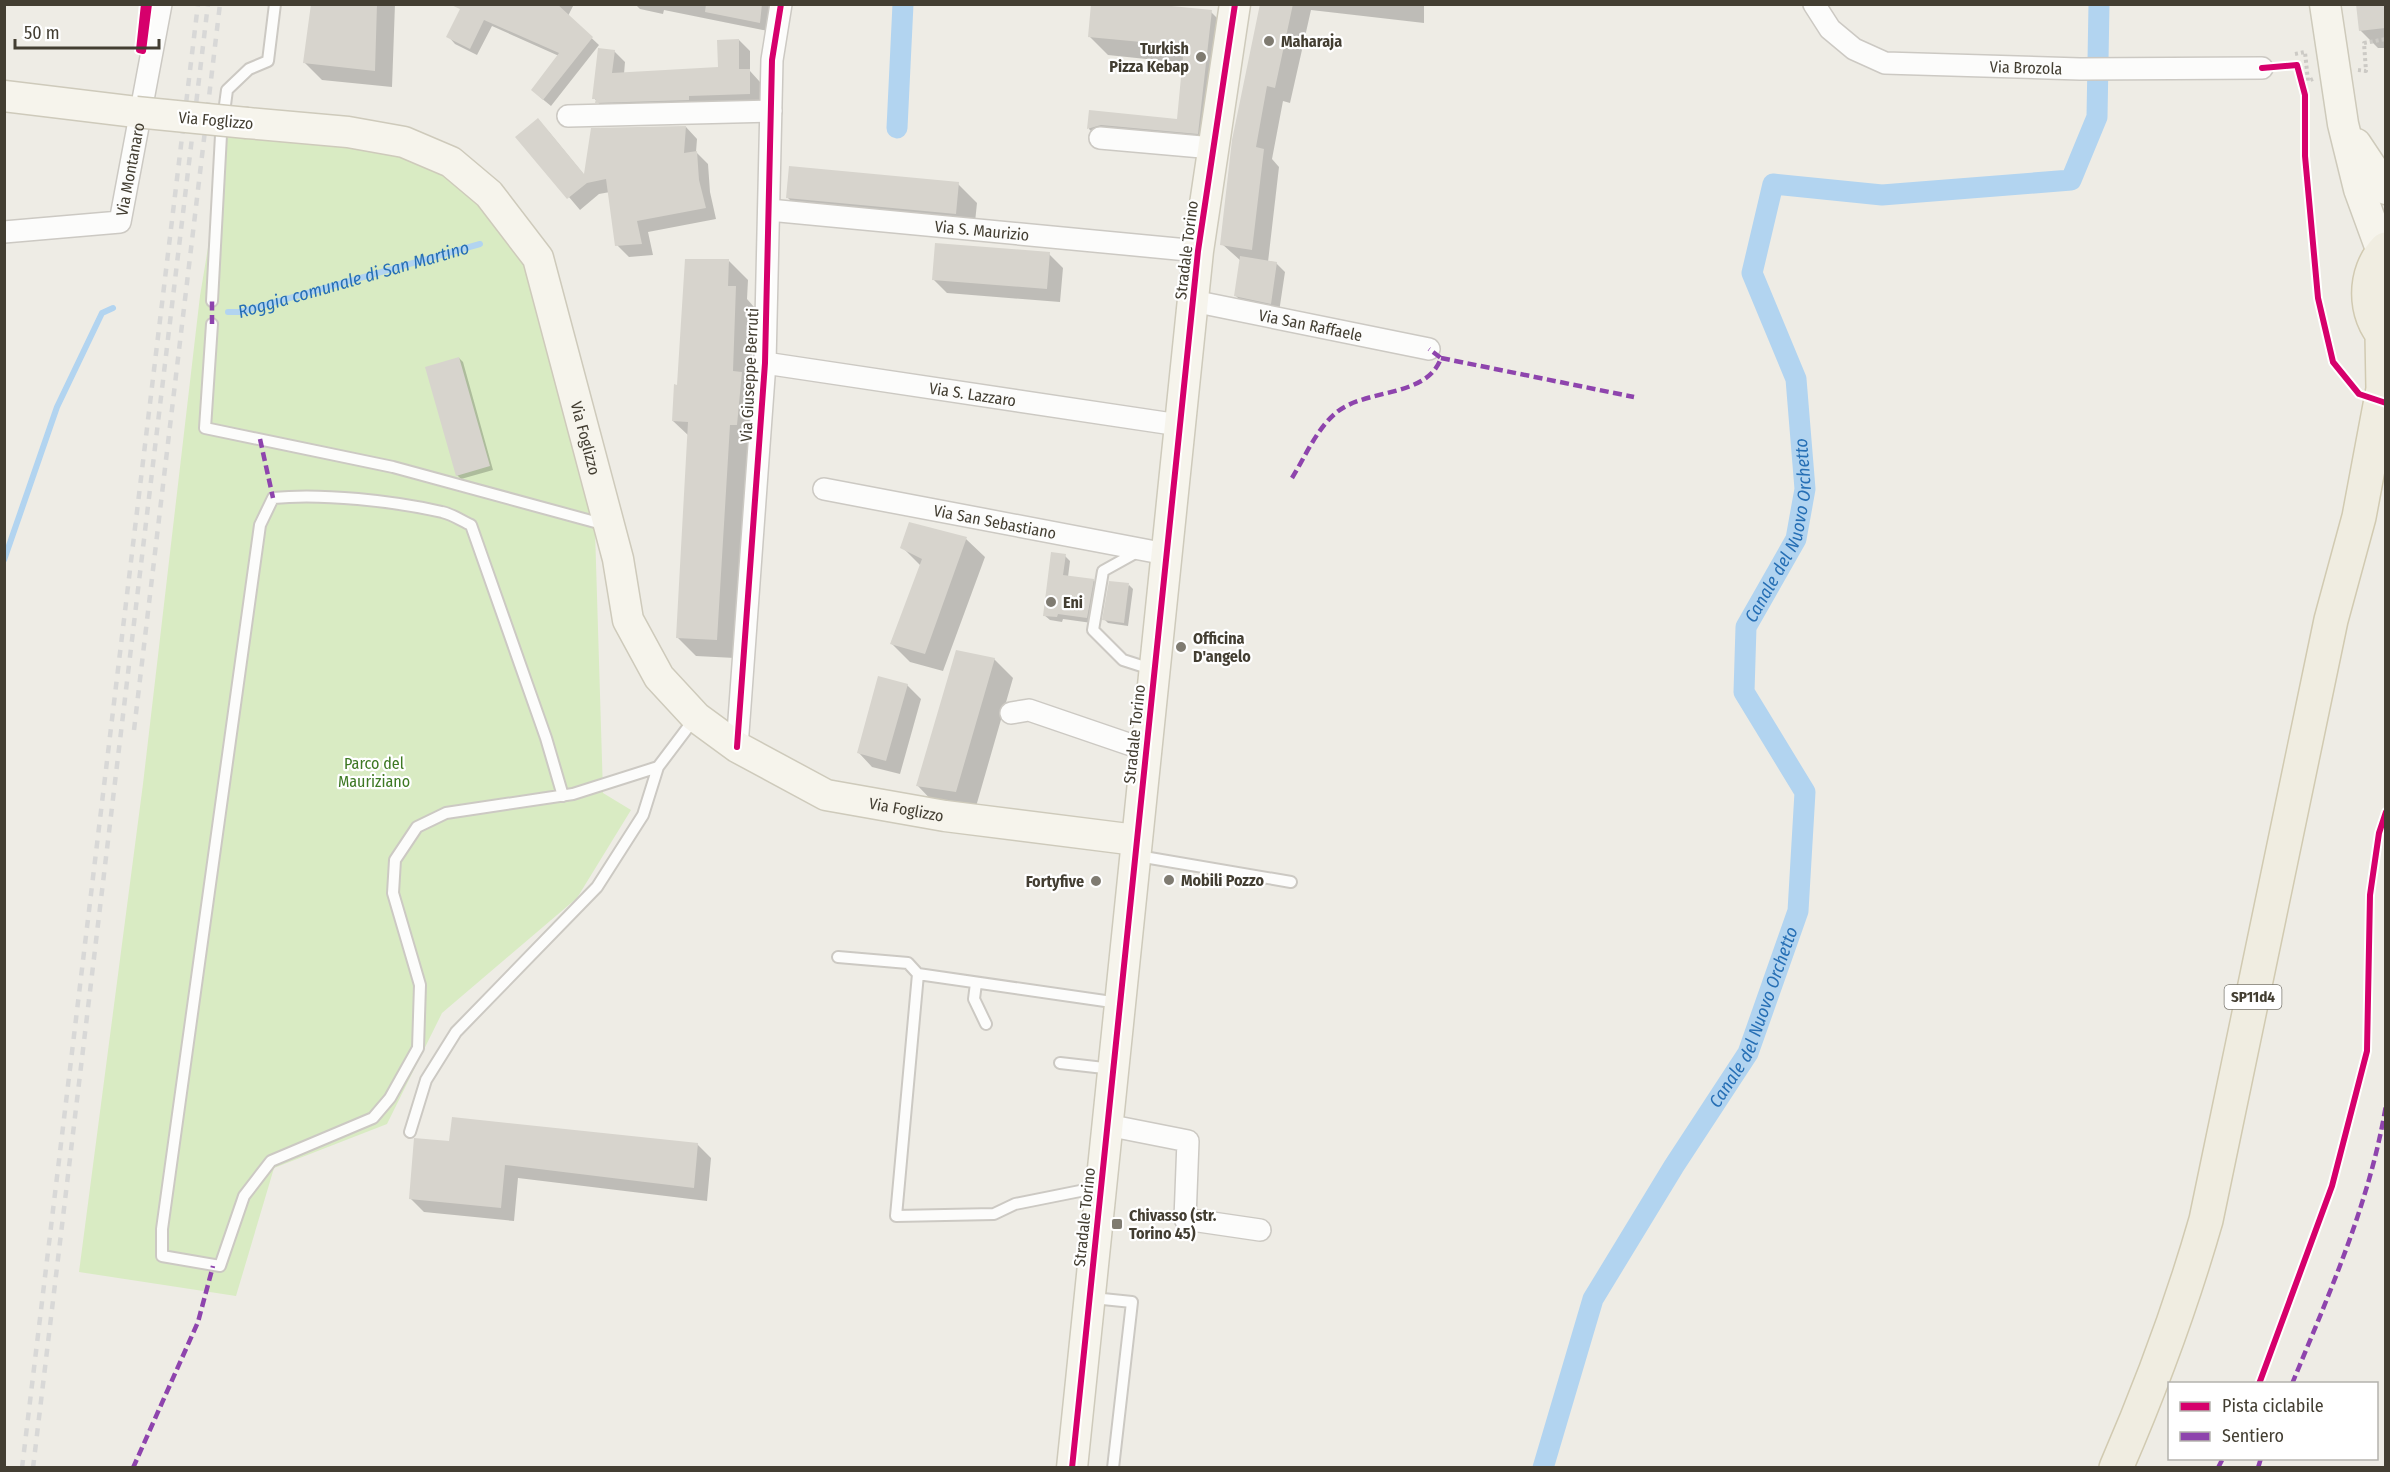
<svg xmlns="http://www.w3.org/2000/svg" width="2390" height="1472" viewBox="0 0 2390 1472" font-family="'Fira Sans Condensed',sans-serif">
  <rect width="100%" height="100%" fill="#eeece5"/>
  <!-- green -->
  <path fill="#d9ebc3" d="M227,133L383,143L462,179L524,260L595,530L603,793L631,810L577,898L442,1013L387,1124L274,1168L236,1296L79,1272L143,784L200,296Z"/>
  <!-- shadow -->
  <path fill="#0003" d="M313,4H395L392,87L322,80L305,63Z
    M464,4H574L568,16L599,45L551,106L540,97L559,56L492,26L477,55L455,44L448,36Z
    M635,4H772L768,31L664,10L663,14L640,9Z
    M1261,4H1424V23L1311,10L1290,103L1283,101L1272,159L1279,167L1268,262L1276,263L1285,272L1279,312L1245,305L1236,296L1241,261L1222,244Z
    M2357,4H2386V48H2378L2360,30Z
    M1211,12L1230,31L1216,152L1107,147L1089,129L1091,112L1178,120L1184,63L1108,55L1089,36Z
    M739,40L750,51V71L760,82L761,104L608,113L594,98L614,51L625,62L624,74L720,68Z
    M686,127L697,139L696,152L708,164L710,192L716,219L648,232L653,255L629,257L617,245L610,192L599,194L580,210L518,137L549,132L585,176Z
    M958,184L977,203L974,232L806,216L787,197Z
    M1049,254L1063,268L1060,302L947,293L933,279Z
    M729,261L748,280L747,299L754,307L751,384L760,392L755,443H748L735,658L696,656L677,637L689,436L673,421L678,387Z
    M459,358L463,362L493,470L461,479L457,475Z
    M966,539L985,557L943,671L910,662L891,643L921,566L902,547Z
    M1065,556L1070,561L1068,577L1093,580L1099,586L1092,623L1063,619L1062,622L1050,620L1044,615Z
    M1129,585L1133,589L1128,626L1108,623L1104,619Z
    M994,659L1013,678L975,810L936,805L918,786Z
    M907,685L921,699L900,774L872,767L859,753Z
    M451,1142L697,1144L711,1158L707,1201L518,1178L514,1221L424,1212L410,1198Z"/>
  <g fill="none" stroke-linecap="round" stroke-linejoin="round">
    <!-- stream -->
    <g stroke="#b2d4f0" stroke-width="6">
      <path id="s1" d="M228,312H240L480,244"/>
      <path d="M4,560L57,407L102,313L113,308"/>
    </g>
    <!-- canal -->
    <g stroke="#b2d4f0" stroke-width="21">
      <path d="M897,128L903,4"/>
      <path id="s2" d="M1543,1468L1593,1299L1674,1166L1748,1053L1798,911L1805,792L1744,692L1746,627L1796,539L1805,489L1796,379L1752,273L1773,184L1882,195L2071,180L2097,117L2099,4"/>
    </g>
  </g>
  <!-- building -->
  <path fill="#d7d4cd" d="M311,4H377L375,71L303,63Z
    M449,4H557L593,37L543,100L531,90L559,53L484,20L470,49L446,37L460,9Z
    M706,4H762L760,23L705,12Z
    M1091,4H1151L1212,10L1198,134L1101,125L1087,129L1089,110L1177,119L1184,46L1088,37Z
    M1260,4H1293L1275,88L1267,86L1256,147L1264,149L1252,250L1220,245L1232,140Z
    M2356,4H2385V28L2359,31Z
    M739,39V69H750V94L689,96V100L595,103L596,99H592L598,48L615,50L612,73L718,67L717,40Z
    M538,118L584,174L591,128L686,126L684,153L697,151L699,180L706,208L637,221L642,244L615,246L606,179L587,183L567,199L515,137Z
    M789,166L959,182L956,214L786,198Z
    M935,243L1050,252L1047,289L932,280Z
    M1240,256L1277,262L1271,304L1234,296Z
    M685,259H729L728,286H736L733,371L742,372L737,425H730L717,640L676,638L688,422L672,421L674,384L677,385Z
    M459,357L490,466L456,476L425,367Z
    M909,522L967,537L925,654L890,644L922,559L900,548Z
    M1051,552L1066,554L1063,575L1094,579L1087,618L1058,614L1057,617L1043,616Z
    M1109,581L1129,583L1124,623L1102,620Z
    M956,650L995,658L956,792L916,786Z
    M878,676L908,684L886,761L857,753Z
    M452,1117L698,1143L694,1188L505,1165L501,1208L409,1199L414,1138L449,1141Z"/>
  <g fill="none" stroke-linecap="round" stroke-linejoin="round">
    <!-- service casing -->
    <g stroke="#ccc9c3" stroke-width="14">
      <path id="service" d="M212,301L221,135L227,90L249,69L268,61L275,4
        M212,324L205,428L393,467L606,525
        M1139,551L1103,571L1093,630L1123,660L1151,669
        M563,796L546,738L471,525C462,521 452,514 442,512C394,501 322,493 273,498L260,525L162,1229V1256L220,1266L244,1196L271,1161L373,1118L390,1098L418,1048L420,985L393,893L395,860L417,827L446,813L573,794L658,767
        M1138,856L1291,882
        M838,957L908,963L918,974
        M976,983L974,999L986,1024
        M1060,1063L1113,1069
        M410,1132L426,1080L456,1032L597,887L643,815L658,767L695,718
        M1100,1187L1015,1204L994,1214L896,1216L918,974L1119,1003
        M1093,1298L1132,1302L1113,1468"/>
    </g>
    <!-- minor casing -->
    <g stroke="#ccc9c3" stroke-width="24">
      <g id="minor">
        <path id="s3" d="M1814,4L1830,29L1854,49L1885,63L2080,69L2262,68"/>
        <path d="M568,116L771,111"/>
        <path d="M1100,138L1213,148"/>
        <path id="s4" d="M769,210L1198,251"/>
        <path id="s5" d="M4,232L120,222L161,4"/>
        <path id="s6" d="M1193,301L1429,349"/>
        <path id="s7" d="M765,363L1179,425"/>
        <path id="s8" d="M824,489L1166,554"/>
        <path d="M1011,713L1029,710L1146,750"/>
        <path d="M737,747L765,363L772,60L781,4"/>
        <path d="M1107,1125L1188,1141L1185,1219L1260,1230"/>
      </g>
    </g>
    <!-- secondary casing -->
    <g stroke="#cecabb" stroke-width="33">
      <g id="secondary">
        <path d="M2325,4L2343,124L2359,189L2382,252"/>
        <path d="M4,96L136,112"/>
        <path id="s9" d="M247,123L348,132L404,142L451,162L489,194L538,258L618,559L628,620L659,677L696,717L737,747L826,795L945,816L1136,840"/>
        <path d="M2356,144L2386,189"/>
        <path d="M1072,1468L1198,251L1235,4"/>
      </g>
    </g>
    <!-- primary casing -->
    <g stroke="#d1cab1" stroke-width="36">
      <path id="primary" d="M2386,249C2363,272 2363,315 2386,338
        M2116,1468C2152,1385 2181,1307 2206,1220L2331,620L2359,517L2383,389L2382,334"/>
    </g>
    <!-- path -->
    <path stroke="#cccac5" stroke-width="4" stroke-dasharray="3 3" stroke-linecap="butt" d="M2295,54L2305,52L2308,81L2313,79
      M2358,70L2366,71L2364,43L2386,39"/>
    <!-- service -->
    <use href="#service" stroke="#fcfcfb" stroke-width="10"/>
    <!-- minor -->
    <use href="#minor" stroke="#fcfcfb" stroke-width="21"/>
    <!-- secondary -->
    <use href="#secondary" stroke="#f6f4ec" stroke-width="30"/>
    <!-- primary -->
    <use href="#primary" stroke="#f0ede1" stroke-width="33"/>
    <!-- rail -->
    <path stroke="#d8d8d7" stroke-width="4.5" stroke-dasharray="8 8" stroke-linecap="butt" d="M134,730L220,4
      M22,1468L198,4
      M33,1468L208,4"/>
    <!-- secondary-bridge casing -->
    <g stroke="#cecabb" stroke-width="33" stroke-linecap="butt">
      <path id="secondary-bridge" d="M136,112L247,123"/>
    </g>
    <!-- secondary-bridge -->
    <use href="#secondary-bridge" stroke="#f6f4ec" stroke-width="30"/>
    <!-- quiet -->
    <path stroke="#8e44ad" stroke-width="4.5" stroke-dasharray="9 4.5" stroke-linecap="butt" d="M212,324V301
      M1441,358L1634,397
      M260,439L273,498
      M1292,478C1305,457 1317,428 1337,412C1367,388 1427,398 1441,358L1429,349
      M2292,1384C2329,1294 2370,1202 2386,1105
      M133,1468L198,1322L213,1266
      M2218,1468L2223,1458
      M2258,1468L2261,1458"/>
    <!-- cycleway casing -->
    <g stroke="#fff" stroke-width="10">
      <path id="cycleway" d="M144,4L139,50L143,51L149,4
        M2262,68L2297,65L2305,95V156L2318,298L2333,362L2359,394L2386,403
        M737,747L765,363L772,60L781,4
        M2259,1384L2332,1186L2367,1051L2370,895L2379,833L2386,812
        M1072,1468L1198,251L1235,4"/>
    </g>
    <!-- cycleway -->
    <use href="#cycleway" stroke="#d6006c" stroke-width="6"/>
  </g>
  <!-- markers -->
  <g fill="#7f7b71" stroke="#fff" stroke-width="2">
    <circle cx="1269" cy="41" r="6"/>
    <circle cx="1201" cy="57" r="6"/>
    <circle cx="1051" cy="602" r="6"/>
    <circle cx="1181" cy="647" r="6"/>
    <circle cx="1169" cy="880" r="6"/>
    <circle cx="1096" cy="881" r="6"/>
    <rect x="1111" y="1218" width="12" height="12" rx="3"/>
  </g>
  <g text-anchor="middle" stroke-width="4.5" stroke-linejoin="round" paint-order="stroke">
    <!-- shield labels -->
    <rect fill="#fff" stroke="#7b7870" stroke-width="1.5" x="2224.5" y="985" width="57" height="24" rx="4.5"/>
    <g font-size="15" font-weight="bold" fill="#433e32">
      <text x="2253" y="1002">SP11d4</text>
    </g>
    <!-- poi labels -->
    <g font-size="16" font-weight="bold" fill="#433e32" stroke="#fff" text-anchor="start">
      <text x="1281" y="47">Maharaja</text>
      <text x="1189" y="54" text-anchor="end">Turkish<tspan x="1189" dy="18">Pizza Kebap</tspan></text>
      <text x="1063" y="608">Eni</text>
      <text x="1193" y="644">Officina<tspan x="1193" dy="18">D'angelo</tspan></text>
      <text x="1181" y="886">Mobili Pozzo</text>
      <text x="1084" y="887" text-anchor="end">Fortyfive</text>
      <text x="1129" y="1221">Chivasso (str.<tspan x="1129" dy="18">Torino 45)</tspan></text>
    </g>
    <!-- street labels -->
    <g font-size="16" fill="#433e32" stroke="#fff">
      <text dy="6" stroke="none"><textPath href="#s3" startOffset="236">Via Brozola</textPath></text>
      <text transform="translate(216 120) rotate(5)" y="6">Via Foglizzo</text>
      <text dy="6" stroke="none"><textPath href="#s5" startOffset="170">Via Montanaro</textPath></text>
      <text dy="6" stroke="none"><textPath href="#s4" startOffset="214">Via S. Maurizio</textPath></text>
      <text transform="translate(1186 250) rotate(-83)" y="6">Stradale Torino</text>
      <text dy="6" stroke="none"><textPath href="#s6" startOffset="120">Via San Raffaele</textPath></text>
      <text transform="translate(749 375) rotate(-87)" y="6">Via Giuseppe Berruti</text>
      <text dy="6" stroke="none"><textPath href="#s7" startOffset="210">Via S. Lazzaro</textPath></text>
      <text dy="6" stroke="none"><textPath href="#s9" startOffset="526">Via Foglizzo</textPath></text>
      <text dy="6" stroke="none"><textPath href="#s8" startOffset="174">Via San Sebastiano</textPath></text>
      <text transform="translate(1134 734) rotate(-84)" y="6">Stradale Torino</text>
      <text dy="6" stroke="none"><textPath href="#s9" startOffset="1066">Via Foglizzo</textPath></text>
      <text transform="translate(1084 1217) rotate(-84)" y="6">Stradale Torino</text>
    </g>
    <!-- park labels -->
    <g font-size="16" fill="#3d7823" stroke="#fff">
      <text x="374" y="769">Parco del<tspan x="374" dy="18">Mauriziano</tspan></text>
    </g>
    <!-- water labels -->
    <g font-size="18" font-style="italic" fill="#266fb5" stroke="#fff">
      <text dy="6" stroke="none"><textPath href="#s1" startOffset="130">Roggia comunale di San Martino</textPath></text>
      <text dy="6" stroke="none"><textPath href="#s2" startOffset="1024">Canale del Nuovo Orchetto</textPath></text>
      <text dy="6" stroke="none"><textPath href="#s2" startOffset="502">Canale del Nuovo Orchetto</textPath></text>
    </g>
  </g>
  <!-- border -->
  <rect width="2390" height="1472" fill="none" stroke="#433e32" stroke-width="12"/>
  <!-- legend -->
  <rect x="2168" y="1382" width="210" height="78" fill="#ffffff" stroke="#b4b2ad" stroke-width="1.5"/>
  <rect x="2180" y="1402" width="30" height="9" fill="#d6006c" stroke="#b4b2ad" stroke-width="1.5"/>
  <text x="2222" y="1412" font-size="18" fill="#433e32">Pista ciclabile</text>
  <rect x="2180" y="1432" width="30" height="9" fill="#8e44ad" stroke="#b4b2ad" stroke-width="1.5"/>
  <text x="2222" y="1442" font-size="18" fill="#433e32">Sentiero</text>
  <!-- scale -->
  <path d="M15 39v9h144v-9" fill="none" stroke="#433e32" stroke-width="3"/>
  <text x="24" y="39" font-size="18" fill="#433e32" stroke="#ffffff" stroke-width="4.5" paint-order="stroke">50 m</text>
</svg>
